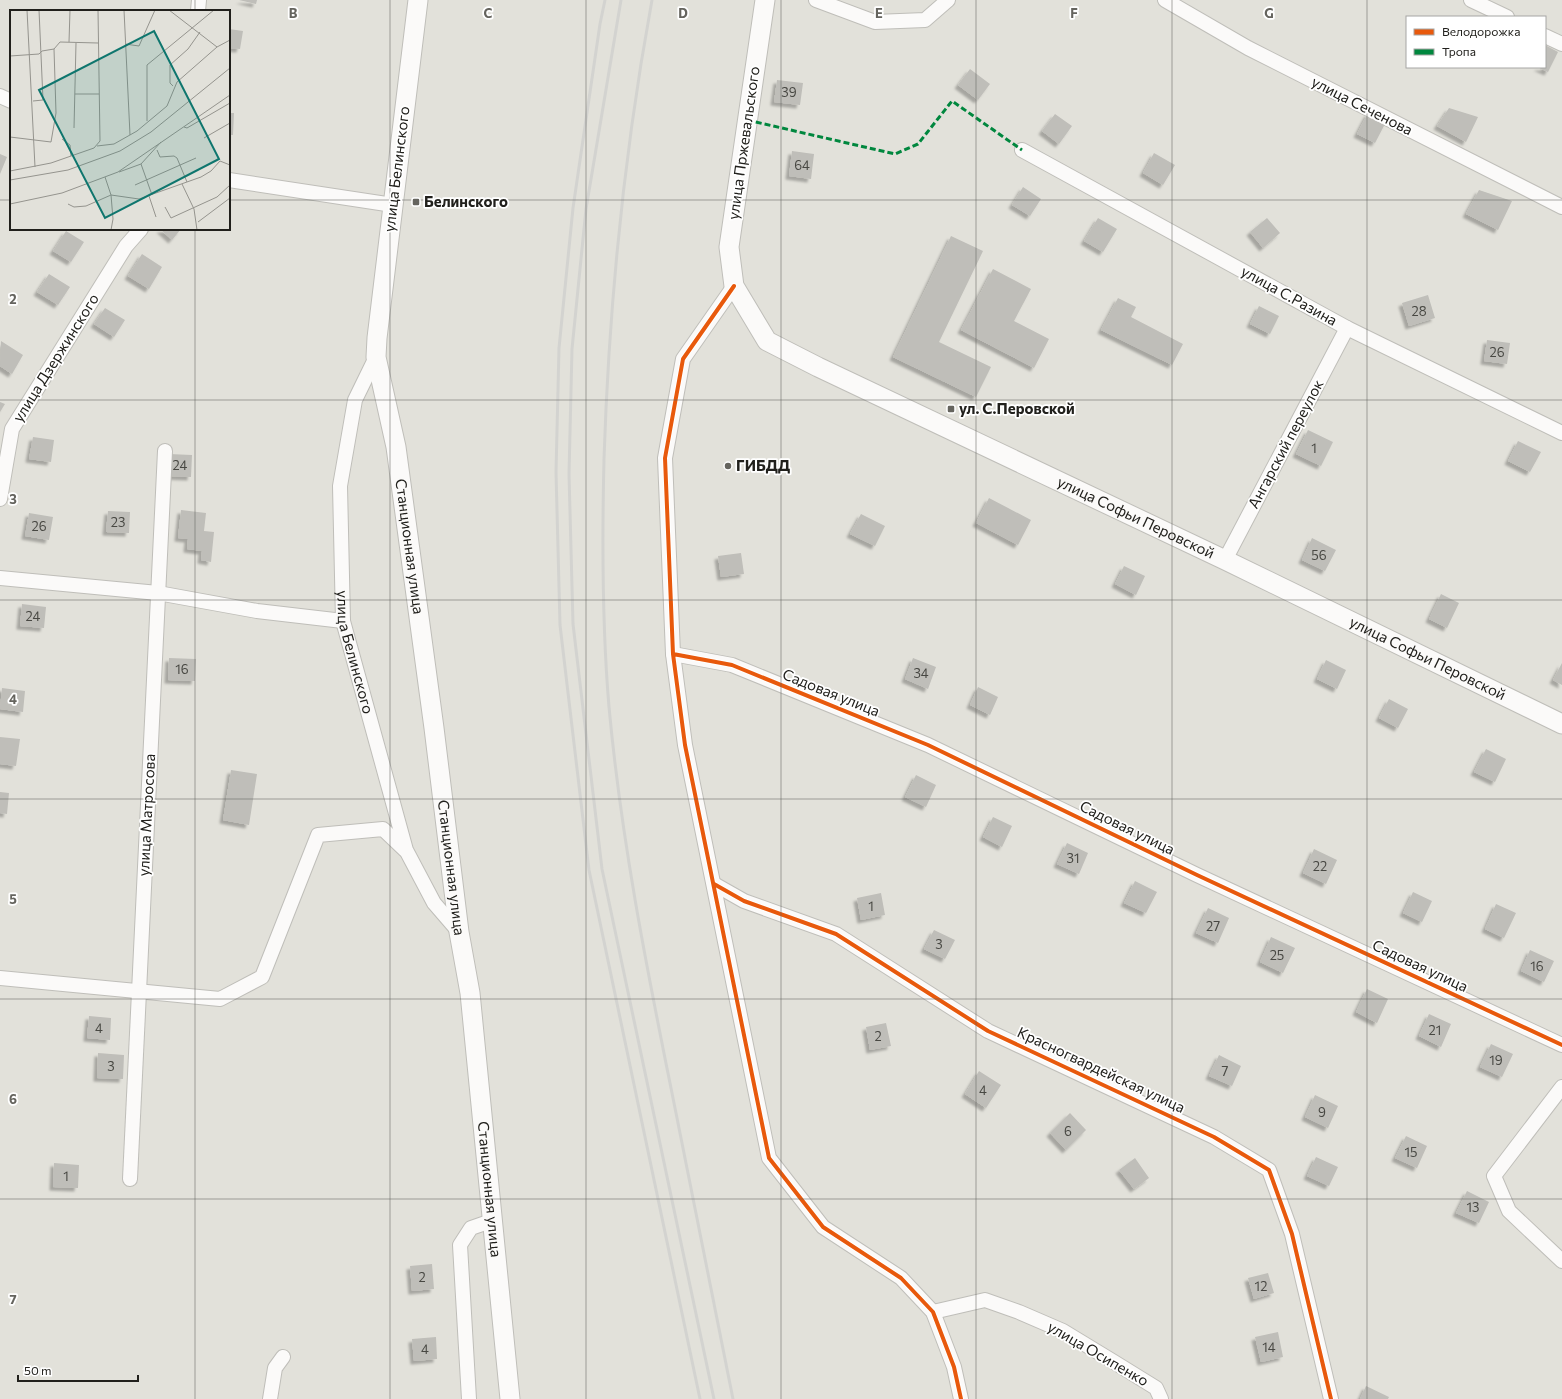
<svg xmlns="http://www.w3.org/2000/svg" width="1562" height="1399" viewBox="0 0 1562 1399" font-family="Commissioner,sans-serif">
  <defs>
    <filter id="shadow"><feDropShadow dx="-3.5" dy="3.5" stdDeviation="1" flood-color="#0004"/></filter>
  </defs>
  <rect width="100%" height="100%" fill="#e2e1da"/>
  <!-- building -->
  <path fill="#bfbeb9" filter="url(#shadow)" d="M239,0H257L256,4Z
    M229,29L243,31L240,49L229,48Z
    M1545,45L1558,52L1548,72L1537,67H1545Z
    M970,69L990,84L978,100L958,85Z
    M777,80L803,83L800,105L774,102Z
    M1449,108L1478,117L1466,142L1437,126Z
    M229,113H234L233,135H229Z
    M1368,113L1386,122L1375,143L1357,134Z
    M1055,114L1072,126L1059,144L1042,131Z
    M792,151L814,154L811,179L789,176Z
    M1154,153L1175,165L1163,185L1143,173Z
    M0,154L7,157L0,174Z
    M1023,187L1041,199L1030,216L1012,205Z
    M1479,190L1512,201L1498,230L1466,214Z
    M1098,218L1117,229L1103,252L1084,241Z
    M1267,218L1280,233L1263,248L1250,232Z
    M160,229H181L172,240Z
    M66,231L84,242L71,262L53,251Z
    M951,236L983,251L939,342L991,367L976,397L893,357Z
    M142,254L162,267L149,289L128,276Z
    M993,269L1031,289L1014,321L1049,339L1034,368L961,330Z
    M49,274L70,287L58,305L37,292Z
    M1428,295L1435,318L1409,326L1402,303Z
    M1118,298L1136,307L1131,317L1183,344L1172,365L1101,330Z
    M1259,306L1279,316L1270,334L1250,324Z
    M105,308L125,320L114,337L94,324Z
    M1487,340L1510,343L1507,364L1484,361Z
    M1,341L23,355L12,374L0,366Z
    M0,402L5,404L0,412Z
    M1308,430L1333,442L1321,466L1296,454Z
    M33,437L54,440L51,462L29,459Z
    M1518,441L1541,452L1530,472L1508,461Z
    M169,454L192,455L191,477L168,476Z
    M989,498L1031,520L1018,545L976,523Z
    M181,510L206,513L204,531L214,532L211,562L201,560L202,551L187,549L188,539L178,538Z
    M108,511L130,512L129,533L106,532Z
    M29,513L53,517L49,540L25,536Z
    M861,514L885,526L875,546L850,534Z
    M1312,538L1336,550L1325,571L1302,560Z
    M741,553L744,574L721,577L718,556Z
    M1124,566L1145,576L1136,595L1115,584Z
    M1441,594L1459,603L1447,628L1429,619Z
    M22,604L46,607L44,628L20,626Z
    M169,658L196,659L195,681L168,680Z
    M913,658L936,667L928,689L905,679Z
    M1326,660L1346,670L1337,689L1317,679Z
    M1562,663V685L1553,680Z
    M978,687L998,697L990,715L970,705Z
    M2,688L25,691L23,712L0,709Z
    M1389,699L1408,709L1398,728L1379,718Z
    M0,737L20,739L16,766L0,764Z
    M1486,749L1506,759L1495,782L1474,772Z
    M231,770L257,774L249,825L223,820Z
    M916,775L936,785L926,807L905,797Z
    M0,792L9,793L7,814L0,813Z
    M993,817L1012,826L1002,847L983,837Z
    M1067,843L1088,853L1079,874L1057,864Z
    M1314,849L1337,860L1326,884L1303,873Z
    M1135,881L1157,892L1146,913L1124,903Z
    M1413,892L1432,901L1422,922L1403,913Z
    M881,893L885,915L861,920L857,898Z
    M1496,904L1516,913L1504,938L1485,929Z
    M1208,908L1229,918L1218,943L1196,933Z
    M934,930L955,940L945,959L924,949Z
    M1271,937L1295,948L1283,973L1260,962Z
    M1530,950L1554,961L1544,982L1521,971Z
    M1367,989L1388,999L1377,1023L1356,1012Z
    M1429,1014L1451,1024L1441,1047L1419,1036Z
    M89,1016L111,1018L110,1040L87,1038Z
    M886,1023L891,1046L870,1050L866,1027Z
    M1491,1044L1513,1054L1502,1077L1480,1067Z
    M98,1053L124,1055L123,1079L97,1078Z
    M1219,1055L1241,1066L1232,1086L1209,1076Z
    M979,1071L1001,1085L986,1108L965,1094Z
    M1315,1095L1338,1106L1328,1128L1305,1117Z
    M1070,1113L1086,1130L1066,1150L1050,1133Z
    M1406,1136L1427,1146L1417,1168L1395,1158Z
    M1316,1157L1338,1167L1329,1186L1307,1176Z
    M1135,1158L1149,1178L1134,1189L1119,1170Z
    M54,1163L79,1165L78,1188L53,1187Z
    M1467,1191L1489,1202L1479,1223L1456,1213Z
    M432,1264L434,1289L412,1291L410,1266Z
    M1268,1273L1274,1293L1254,1299L1248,1278Z
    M1278,1332L1283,1357L1261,1362L1255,1337Z
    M436,1337L437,1359L414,1361L412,1339Z
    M1366,1386L1389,1397L1388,1399H1360Z"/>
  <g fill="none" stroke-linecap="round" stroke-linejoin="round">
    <!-- street casing -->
    <g stroke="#bfbeb9" stroke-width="16">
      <g id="street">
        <path d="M816,0L875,22L925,20L948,0"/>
        <path d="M1165,0L1248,48L1562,207"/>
        <path d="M1471,0L1507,17"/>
        <path d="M198,11L199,0"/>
        <path d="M1545,36L1562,44"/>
        <path d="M0,96L11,101"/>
        <path d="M1022,150L1347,328L1562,433"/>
        <path d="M229,180L393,205"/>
        <path d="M734,286L683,359L665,458L673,654L685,745L769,1158L823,1227L901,1278L933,1312L954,1367L961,1399"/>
        <path id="s1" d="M376,357L355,400L340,486L343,621L406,850L434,903L459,932"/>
        <path d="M0,499L12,429L126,246L141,229"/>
        <path d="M1225,560L1347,328"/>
        <path d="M0,578L158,593L257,611L343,621"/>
        <path d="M673,654L732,665L928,745L1197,875L1562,1045"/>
        <path d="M714,884L744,901L836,934L988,1031L1214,1137L1269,1170L1292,1234L1331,1399"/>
        <path d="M0,978L220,999L262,977L318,835L383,829L405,850"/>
        <path d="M1562,1087L1494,1176L1509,1211L1562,1261"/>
        <path d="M130,1179L165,451"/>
        <path d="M933,1312L985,1300L1019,1312L1063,1331L1114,1362L1156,1388L1161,1399"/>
        <path d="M270,1399L275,1368L283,1357"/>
        <path d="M469,1399L460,1245L471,1228L494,1220"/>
      </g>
    </g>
    <!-- secondary casing -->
    <g stroke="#bfbeb9" stroke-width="21">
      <g id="secondary">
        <path id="s2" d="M418,0L377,338L376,357L396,447L434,728L459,932L470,993L510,1399"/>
        <path id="s3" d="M765,0L729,247L734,286L767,341L818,367L1225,560L1562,724"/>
      </g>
    </g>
    <!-- street -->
    <use href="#street" stroke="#fbfaf9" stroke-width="14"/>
    <!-- secondary -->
    <use href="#secondary" stroke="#fbfaf9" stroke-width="19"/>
    <!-- rail -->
    <path stroke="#d3d3d0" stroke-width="3" d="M605,0L600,24L573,208L559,348L556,472L560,625L589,870L700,1399
      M621,0L586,209L572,349L569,474L573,624L602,869L714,1399
      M652,0C624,152 609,304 604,459C602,541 602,625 609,707C621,837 646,965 672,1093C692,1195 713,1297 733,1399"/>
    <!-- quiet -->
    <path stroke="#00873e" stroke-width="3" stroke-dasharray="6 3" stroke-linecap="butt" d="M747,120L895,154L918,144L952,101L1022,150"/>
    <!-- cycleway casing -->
    <g stroke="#fff" stroke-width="6">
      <path id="cycleway" d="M734,286L683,359L665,458L673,654L685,745L769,1158L823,1227L901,1278L933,1312L954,1367L961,1399
        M673,654L732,665L928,745L1197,875L1562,1045
        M714,884L744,901L836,934L988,1031L1214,1137L1269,1170L1292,1234L1331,1399"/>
    </g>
    <!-- cycleway -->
    <use href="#cycleway" stroke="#e8590c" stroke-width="4"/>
  </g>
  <!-- grid -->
  <path fill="none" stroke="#65645e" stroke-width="1" stroke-opacity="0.55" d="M195,0V11M390,0V1399M586,0V1399M781,0V1399M976,0V1399M1172,0V1399M1367,0V1399M0,200H11M229,200H1562M195,229V1399M0,400H1562M0,600H1562M0,799H1562M0,999H1562M0,1199H1562"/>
  <!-- markers -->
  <g fill="#65645e" stroke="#fff" stroke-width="1.5">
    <rect x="412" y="198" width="8" height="8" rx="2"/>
    <rect x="947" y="405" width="8" height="8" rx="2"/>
    <circle cx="728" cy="466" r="4"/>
  </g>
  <g text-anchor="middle" stroke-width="3.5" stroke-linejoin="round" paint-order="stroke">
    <!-- number labels -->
    <g font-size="13" fill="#484843">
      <text x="789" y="97">39</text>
      <text x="802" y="170">64</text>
      <text x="1419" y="316">28</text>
      <text x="1497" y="357">26</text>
      <text x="1314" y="453">1</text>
      <text x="180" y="470">24</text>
      <text x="118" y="527">23</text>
      <text x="39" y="531">26</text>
      <text x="1319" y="560">56</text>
      <text x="33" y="621">24</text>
      <text x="182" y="674">16</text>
      <text x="921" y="678">34</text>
      <text x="1073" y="863">31</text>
      <text x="1320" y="871">22</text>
      <text x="871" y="911">1</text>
      <text x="1213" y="931">27</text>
      <text x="939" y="949">3</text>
      <text x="1277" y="960">25</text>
      <text x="1537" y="971">16</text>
      <text x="99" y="1033">4</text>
      <text x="1435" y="1035">21</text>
      <text x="878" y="1041">2</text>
      <text x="1496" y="1065">19</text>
      <text x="111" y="1071">3</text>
      <text x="1225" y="1076">7</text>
      <text x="983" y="1095">4</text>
      <text x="1322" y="1117">9</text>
      <text x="1068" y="1136">6</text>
      <text x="1411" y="1157">15</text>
      <text x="66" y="1181">1</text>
      <text x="1473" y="1212">13</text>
      <text x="422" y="1282">2</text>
      <text x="1261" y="1291">12</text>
      <text x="1269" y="1352">14</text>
      <text x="425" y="1354">4</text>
    </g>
    <!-- street labels -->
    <g font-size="15" fill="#21201c" stroke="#fff">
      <text transform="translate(1362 106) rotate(27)" y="5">улица Сеченова</text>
      <text transform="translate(744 143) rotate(-82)" y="5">улица Пржевальского</text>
      <text transform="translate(397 169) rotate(-83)" y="5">улица Белинского</text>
      <text transform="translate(1289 296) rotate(29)" y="5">улица С.Разина</text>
      <text transform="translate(56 358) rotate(-58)" y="5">улица Дзержинского</text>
      <text transform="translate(1286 444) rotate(-62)" y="5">Ангарский переулок</text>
      <text dy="5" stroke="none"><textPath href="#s3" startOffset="762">улица Софьи Перовской</textPath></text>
      <text dy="5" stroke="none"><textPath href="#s2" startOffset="552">Станционная улица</textPath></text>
      <text dy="5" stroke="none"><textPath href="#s1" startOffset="303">улица Белинского</textPath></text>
      <text dy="5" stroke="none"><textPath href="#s3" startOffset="1086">улица Софьи Перовской</textPath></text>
      <text transform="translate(831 693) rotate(22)" y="5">Садовая улица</text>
      <text transform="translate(147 815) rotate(-87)" y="5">улица Матросова</text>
      <text transform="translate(1127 828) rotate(26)" y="5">Садовая улица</text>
      <text dy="5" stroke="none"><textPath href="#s2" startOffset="876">Станционная улица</textPath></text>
      <text transform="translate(1420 966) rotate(25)" y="5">Садовая улица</text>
      <text transform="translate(1101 1070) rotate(25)" y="5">Красногвардейская улица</text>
      <text dy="5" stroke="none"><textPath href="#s2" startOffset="1200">Станционная улица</textPath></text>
      <text transform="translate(1098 1354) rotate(30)" y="5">улица Осипенко</text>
    </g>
    <!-- poi labels -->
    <g font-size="15" font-weight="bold" fill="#21201c" stroke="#fff" text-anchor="start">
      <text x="424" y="207">Белинского</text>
      <text x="959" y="414">ул. С.Перовской</text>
      <text x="736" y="471">ГИБДД</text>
    </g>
  </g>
  <!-- overview -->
  <g transform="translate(10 10)">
    <rect width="220" height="220" fill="#e2e1da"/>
    <path fill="none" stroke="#95948e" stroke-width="1" d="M17,0L25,157M114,0L120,125M159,0L207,37M59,32L60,0M115,34L129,36L145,0M0,46L29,44L32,41L44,39L50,32L88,33M0,58V122M163,76L160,73V55L178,39L190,22M65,84H89M23,91L33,90L29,0M137,111V55L204,0M174,117L177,118L220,93M64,118L66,33M0,127L41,132L46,103L44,39M194,128L220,113M52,129L60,135L61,146M87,136L104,134L127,121L157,96L167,72L207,37L220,30M147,140L150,147L164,146L167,148L177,172M131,154L142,185M0,161L41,153L84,138L90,131L88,0M109,162L131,154L151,132M95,167L101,185L103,209L101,220M0,170L58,160L110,141L141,122L220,58M172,174L184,199L187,220M125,175L186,148M139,186L146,207M0,194L52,183L108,162L220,85M58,194L64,197L76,196L101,185L129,189L191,167L201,161L210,151L220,155M155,197L161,208L207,187L220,175M188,212L220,188"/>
    <path fill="#0f766e" fill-opacity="0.15" stroke="#0f766e" stroke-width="2" d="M144,21L209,149L95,208L29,80Z"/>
    <rect width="220" height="220" fill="none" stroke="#21201c" stroke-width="2"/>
  </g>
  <g font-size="13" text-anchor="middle" font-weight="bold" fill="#65645e" stroke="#fff" stroke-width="3.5" stroke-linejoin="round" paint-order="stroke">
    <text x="293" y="18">B</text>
    <text x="488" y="18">C</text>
    <text x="683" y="18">D</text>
    <text x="879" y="18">E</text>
    <text x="1074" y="18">F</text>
    <text x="1269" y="18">G</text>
    <text x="13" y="304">2</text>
    <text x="13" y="504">3</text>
    <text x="13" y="704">4</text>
    <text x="13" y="904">5</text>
    <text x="13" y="1104">6</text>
    <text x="13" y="1304">7</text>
  </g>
  <!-- legend -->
  <rect x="1406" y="16" width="140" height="52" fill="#ffffff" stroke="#a6a6a4"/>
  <rect x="1414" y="29" width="20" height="6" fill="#e8590c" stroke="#a6a6a4"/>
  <text x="1442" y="36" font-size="12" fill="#21201c">Велодорожка</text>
  <rect x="1414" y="49" width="20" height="6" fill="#00873e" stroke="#a6a6a4"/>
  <text x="1442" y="56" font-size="12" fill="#21201c">Тропа</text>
  <!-- scale -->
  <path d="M18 1375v6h120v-6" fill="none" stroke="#21201c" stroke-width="2"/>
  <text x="24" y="1375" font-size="12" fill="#21201c" stroke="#ffffff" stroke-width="3" paint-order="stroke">50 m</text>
</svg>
